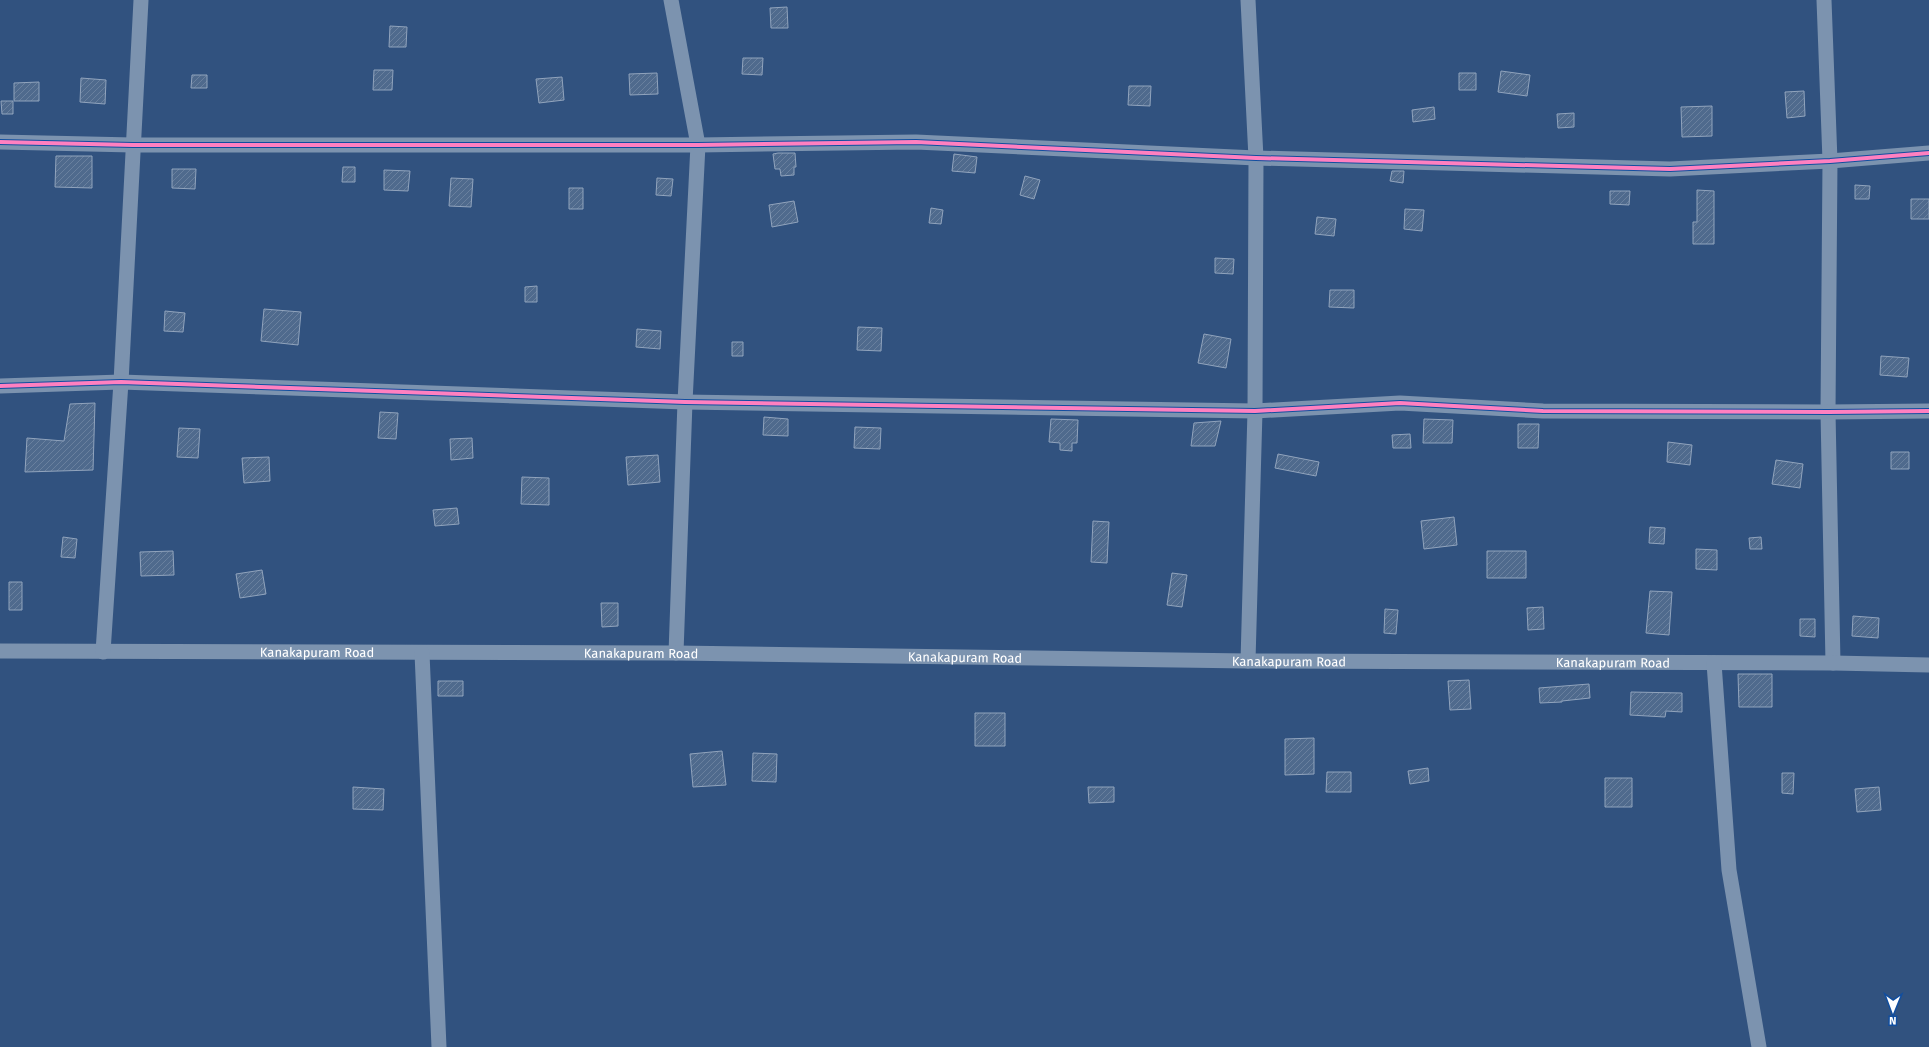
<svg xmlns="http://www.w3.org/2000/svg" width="1929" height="1047" viewBox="0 0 1929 1047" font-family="'Fira Sans',sans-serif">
  <defs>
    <pattern id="building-hatch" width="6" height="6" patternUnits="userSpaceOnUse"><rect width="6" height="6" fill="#4f6a8d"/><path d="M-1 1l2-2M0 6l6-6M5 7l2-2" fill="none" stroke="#69809e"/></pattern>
  </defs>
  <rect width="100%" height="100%" fill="#31527f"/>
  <!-- building -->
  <path fill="url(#building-hatch)" stroke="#91a4bd" d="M787,7L788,28H771L770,8Z
    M390,26L407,27L406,47H389Z
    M743,58H763L762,75L742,74Z
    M374,70H393L392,90H373Z
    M1501,71L1530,75L1527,96L1498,92Z
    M657,73L658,94L630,95L629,74Z
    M1459,73H1476V90H1459Z
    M192,75H207V88H191Z
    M562,77L564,100L539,103L536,79Z
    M81,78L106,80L105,104L80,102Z
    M39,82V101H14V83Z
    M1129,86H1151L1150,106L1128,105Z
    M1804,91L1805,116L1787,118L1785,92Z
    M1,101H13V114H2Z
    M1712,106V136L1682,137L1681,107Z
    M1434,107L1435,119L1413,122L1412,110Z
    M1574,113V127L1558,128L1557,114Z
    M778,153H795L796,167H794V175L781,176L780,169H775L773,154Z
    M954,154L977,157L975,173L952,171Z
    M56,156H92V188L55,187Z
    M343,167H355V182H342Z
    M172,169H196L195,189L172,188Z
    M384,170L410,171L408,191L384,190Z
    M1392,171H1404L1403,183L1390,181Z
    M1025,176L1040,180L1034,199L1020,195Z
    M451,178L473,179L471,207L449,206Z
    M657,178L673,179L671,196L656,195Z
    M1855,185L1870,186L1869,199H1855Z
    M569,188H583V209H569Z
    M1697,190L1714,191V244H1693V222H1697Z
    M1610,191H1630L1629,205L1610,204Z
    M1911,199H1929V219H1911Z
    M794,201L798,222L772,227L769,205Z
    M931,208L943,210L941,224L929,223Z
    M1405,209L1424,210L1422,231L1404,229Z
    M1317,217L1336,219L1334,236L1315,234Z
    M1215,258L1234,259L1233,274L1215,273Z
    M537,286V302H525V287Z
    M1330,290H1354V308L1329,307Z
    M264,309L301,312L298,345L261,341Z
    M165,311L185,313L183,332L164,331Z
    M858,327L882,328L881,351L857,350Z
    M637,329L661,331L660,349L636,347Z
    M1204,334L1231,339L1226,368L1198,363Z
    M732,342H743V356H732Z
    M1881,356L1909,358L1907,377L1880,375Z
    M95,403L93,470L25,472L27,438L64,441L70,404Z
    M380,412L398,413L396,439L378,438Z
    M764,417L788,419V436L763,435Z
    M1051,419L1078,420L1077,443H1072V451L1060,450V443L1049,442Z
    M1424,419L1453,420L1452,443H1423Z
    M1221,421L1215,446H1191L1194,423Z
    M1518,424H1539L1538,448H1518Z
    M855,427L881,428L880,449L854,448Z
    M179,428L200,429L198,458L177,457Z
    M1410,434L1411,448H1393L1392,435Z
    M472,438L473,458L451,460L450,439Z
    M1668,442L1692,445L1690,465L1667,462Z
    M1891,452H1909V469H1891Z
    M1278,454L1319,462L1316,476L1275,468Z
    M658,455L660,482L628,485L626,457Z
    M269,457L270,481L244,483L242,458Z
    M1776,460L1803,464L1800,488L1772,484Z
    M522,477L549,478V505L521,504Z
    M457,508L459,524L435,526L433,510Z
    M1454,517L1457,545L1424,549L1421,521Z
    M1093,521L1109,522L1107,563L1091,562Z
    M1650,527L1665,528L1664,544L1649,543Z
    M63,537L77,539L75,558L61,557Z
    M1761,537L1762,549H1750L1749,538Z
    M1696,549L1717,550V570L1696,569Z
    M173,551L174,575L141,576L140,552Z
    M1487,551H1526V578H1487Z
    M262,570L266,594L240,598L236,574Z
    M1172,573L1187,575L1182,607L1167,605Z
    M9,582H22V610H9Z
    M1650,591L1672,592L1669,635L1646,633Z
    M601,603H618V626L602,627Z
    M1543,607L1544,629L1528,630L1527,608Z
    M1385,609L1398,610L1396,634L1384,633Z
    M1853,616L1879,618L1878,638L1852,636Z
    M1800,619H1815V637L1800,636Z
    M1738,674H1772V707H1739Z
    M1469,680L1471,709L1450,710L1448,681Z
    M438,681H463V696H438Z
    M1589,684L1590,698L1562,701V702L1540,703L1539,688Z
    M1631,692L1682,693V712L1666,711L1665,717L1630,715Z
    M975,713H1005V746H975Z
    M1314,738V774L1285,775V739Z
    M722,751L726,785L693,787L690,754Z
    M753,753L777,754L776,782L752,781Z
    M1428,768L1429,781L1410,784L1408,771Z
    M1327,772H1351V792H1326Z
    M1782,773H1794L1793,794L1782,793Z
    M1605,778H1632V807H1605Z
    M353,787L384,789L383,810L353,809Z
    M1088,787H1114V802L1089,803Z
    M1879,787L1881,810L1857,812L1855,789Z"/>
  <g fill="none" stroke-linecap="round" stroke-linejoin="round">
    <!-- minor -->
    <g stroke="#7c93af" stroke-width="15">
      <path d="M671,0L698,145L685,402L676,653"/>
      <path d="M1824,0L1830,161L1828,412L1833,663"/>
      <path d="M0,142L133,145H698L916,142L1256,158L1670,169L1830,161L1929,153"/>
      <path d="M0,386L121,382L685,402L1255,411L1400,403L1543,411L1828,412L1929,411"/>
      <path id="s1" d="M0,651L676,653L1248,661L1833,663L1929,665"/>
      <path d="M103,652L121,382L141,0"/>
      <path d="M422,653L439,1047"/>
      <path d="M1248,661L1255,411L1256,158L1248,0"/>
      <path d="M1714,663L1729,870L1759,1047"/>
    </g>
    <!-- cycleway casing -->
    <g stroke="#114e9f" stroke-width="6">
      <path id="cycleway" d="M0,142L133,145H698L916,142L1256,158L1670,169L1830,161L1929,153
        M0,386L121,382L685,402L1255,411L1400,403L1543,411L1828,412L1929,411"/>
    </g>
    <!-- cycleway -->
    <use href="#cycleway" stroke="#ff80c0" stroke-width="4"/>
  </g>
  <g text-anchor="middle" stroke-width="3" stroke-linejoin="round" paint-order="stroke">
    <!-- street labels -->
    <g font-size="13" fill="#fff" stroke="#114e9f">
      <text dy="5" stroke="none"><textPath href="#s1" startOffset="317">Kanakapuram Road</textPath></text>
      <text dy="5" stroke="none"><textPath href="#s1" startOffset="641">Kanakapuram Road</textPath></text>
      <text dy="5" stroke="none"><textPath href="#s1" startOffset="965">Kanakapuram Road</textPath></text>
      <text dy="5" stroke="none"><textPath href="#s1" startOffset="1289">Kanakapuram Road</textPath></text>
      <text dy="5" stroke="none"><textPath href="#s1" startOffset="1613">Kanakapuram Road</textPath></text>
    </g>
  </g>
  <!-- north arrow -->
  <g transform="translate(1893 1011) rotate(181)" stroke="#114e9f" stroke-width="3" paint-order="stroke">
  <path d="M0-3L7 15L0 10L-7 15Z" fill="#ffffff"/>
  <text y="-6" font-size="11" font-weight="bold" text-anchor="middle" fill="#ffffff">N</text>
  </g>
</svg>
